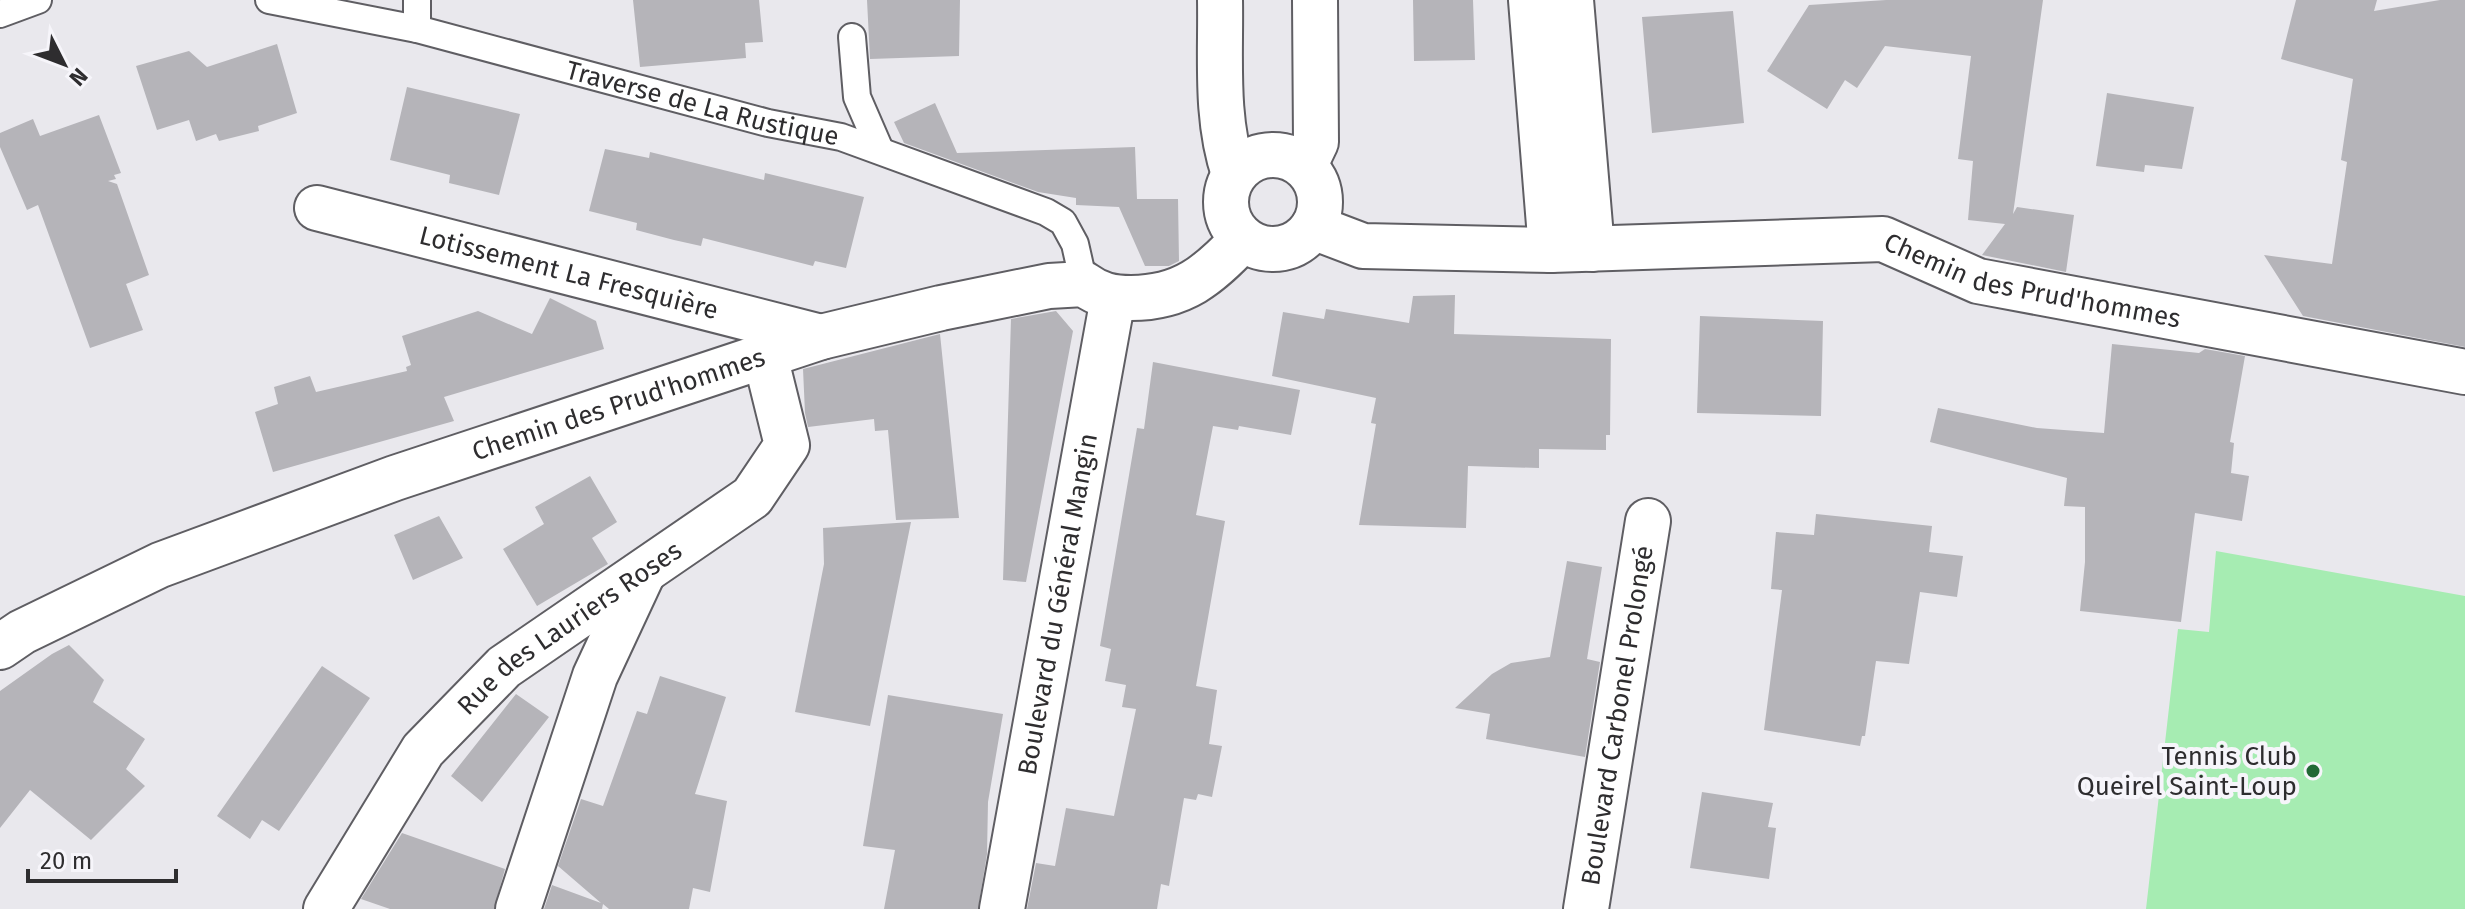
<svg xmlns="http://www.w3.org/2000/svg" width="2465" height="909" viewBox="0 0 2465 909" font-family="'Fira Sans',sans-serif">
  <rect width="100%" height="100%" fill="#e9e8ed"/>
  <!-- green -->
  <path fill="#a6ecb2" d="M2216,551L2465,596V909H2146L2178,629L2209,632Z"/>
  <!-- building -->
  <path fill="#b5b4b9" d="M633,0H759L763,42L745,43L746,58L640,67Z
    M867,0H960L959,56L870,59Z
    M1413,0H1473L1475,60L1414,61Z
    M1886,0H2043L2013,214L2017,207L2074,215L2066,272L1982,255L2005,224L1968,220L1973,161L1958,159L1971,56L1885,46L1857,88L1845,80L1827,109L1767,71L1809,5Z
    M2296,0H2377L2374,11L2440,0H2465V347L2303,316L2264,255L2332,264L2347,162L2341,160L2353,79L2281,59Z
    M1733,11L1744,123L1652,133L1642,17Z
    M277,44L297,113L258,126L259,131L219,141L216,134L196,141L189,120L157,130L136,66L189,51L207,67Z
    M407,87L520,114L499,195L449,183L450,175L390,160Z
    M2107,93L2194,107L2182,169L2145,165L2144,172L2096,166Z
    M935,103L957,153L1135,147L1137,199H1178L1179,261L1169,266H1145L1119,207L1076,205V198L1038,192L904,143L894,122Z
    M99,115L121,173L114,175L116,179L108,181L117,184L149,275L126,284L143,330L90,348L38,205L27,210L0,147V133L33,119L40,136Z
    M605,149L649,158L650,152L764,180L765,173L864,197L846,268L815,261L813,266L703,238L701,246L674,240L636,230L637,223L589,211Z
    M1455,295L1454,334L1611,339L1610,435H1606V450L1539,449V468L1468,466L1466,528L1359,525L1376,424L1371,423L1376,398L1272,376L1283,312L1324,319L1326,309L1409,323L1413,296Z
    M550,298L596,321L604,349L444,397L454,421L273,472L255,412L278,404L274,387L310,376L316,392L407,371L406,367L411,365L402,336L478,311L532,334Z
    M1056,311L1073,331L1026,582L1003,580L1011,319Z
    M1700,316L1823,321L1821,416L1697,413Z
    M940,334L959,518L896,520L888,430L875,431L874,419L808,427L805,413L803,369Z
    M2112,344L2199,353L2205,349L2245,356L2230,442L2234,443L2231,473L2249,476L2242,521L2195,513L2181,622L2080,611L2085,562V507L2064,506L2067,478L1930,442L1938,408L2037,428L2104,433Z
    M1153,362L1300,390L1291,435L1239,426L1238,430L1213,426L1196,515L1225,521L1196,686L1217,690L1209,744L1222,746L1212,797L1198,794L1196,800L1184,798L1169,886L1161,884L1157,909H1027L1036,863L1055,866L1066,808L1114,816L1136,709L1122,707L1126,685L1105,681L1111,649L1100,646L1137,428L1144,429Z
    M590,476L617,522L592,538L608,564L537,606L503,549L544,524L535,507Z
    M1816,514L1932,526L1929,552L1963,556L1957,597L1920,592L1909,664L1876,661L1865,736H1862L1860,746L1764,730L1782,590L1771,589L1776,532L1814,535Z
    M439,516L463,558L413,580L394,535Z
    M911,522L870,726L795,712L824,564L823,528Z
    M1567,561L1602,567L1587,659L1600,662L1585,757L1486,739L1490,714L1455,708L1492,674L1511,663L1550,657Z
    M69,645L104,680L93,702L145,739L126,769L145,786L91,840L30,790L0,828V691L52,654Z
    M322,666L370,698L279,831L262,820L250,839L217,816Z
    M660,676L726,697L695,794L727,801L710,892L693,888L689,909H609L603,904L602,909H544L552,885L601,903L558,866L581,799L603,806L637,711L647,714Z
    M516,694L549,717L482,802L451,776Z
    M888,695L1003,714L988,802L987,854L978,909H884L895,850L863,846Z
    M1702,792L1773,803L1768,827L1776,828L1769,879L1690,868Z
    M402,833L505,869L494,909H390L361,899Z"/>
  <g fill="none" stroke-linecap="round" stroke-linejoin="round">
    <!-- lane casing -->
    <g stroke="#5f5e63" stroke-width="30">
      <g id="lane">
        <path id="s1" d="M269,0L417,29L768,123L841,137L1046,212L1063,222L1075,244L1084,284"/>
        <path d="M0,14L38,0"/>
        <path d="M417,29V0"/>
        <path d="M852,37L857,97L880,150"/>
      </g>
    </g>
    <!-- street casing -->
    <g stroke="#5f5e63" stroke-width="48">
      <g id="street">
        <path d="M1220,0C1221,57 1215,119 1234,174"/>
        <path d="M1531,0L1551,250"/>
        <path d="M1571,0L1592,249"/>
        <circle cx="1273" cy="202" r="47"/>
        <path d="M1305,165L1316,142L1315,0"/>
        <path id="s2" d="M317,208L821,337"/>
        <path id="s3" d="M1313,227L1363,246L1551,250L1883,239L1978,281L2465,372"/>
        <path id="s4" d="M0,647L22,632L160,565L395,478L821,337L941,308L1049,286L1084,284C1099,295 1112,298 1131,298C1183,298 1209,275 1243,239"/>
        <path id="s5" d="M326,909L423,750L504,667L752,497L787,445L765,356"/>
        <path d="M518,909L595,676L643,573"/>
        <path id="s6" d="M1002,909L1113,298"/>
        <path id="s7" d="M1586,909L1648,521"/>
      </g>
    </g>
    <!-- lane -->
    <use href="#lane" stroke="#fff" stroke-width="26"/>
    <!-- street -->
    <use href="#street" stroke="#fff" stroke-width="44"/>
  </g>
  <!-- markers -->
  <circle fill="#216835" stroke="#f6f5fa" stroke-width="3" cx="2313" cy="771" r="8"/>
  <g text-anchor="middle" stroke-width="8" stroke-linejoin="round" paint-order="stroke">
    <!-- street labels -->
    <g font-size="26" fill="#2e2d2f" stroke="#f6f5fa">
      <text dy="9" stroke="none"><textPath href="#s1" startOffset="446">Traverse de La Rustique</textPath></text>
      <text dy="9" stroke="none"><textPath href="#s2" startOffset="260">Lotissement La Fresquière</textPath></text>
      <text dy="9" stroke="none"><textPath href="#s3" startOffset="730">Chemin des Prud'hommes</textPath></text>
      <text dy="9" stroke="none"><textPath href="#s4" startOffset="666">Chemin des Prud'hommes</textPath></text>
      <text dy="9" stroke="none"><textPath href="#s6" startOffset="310">Boulevard du Général Mangin</textPath></text>
      <text dy="9" stroke="none"><textPath href="#s5" startOffset="378">Rue des Lauriers Roses</textPath></text>
      <text dy="9" stroke="none"><textPath href="#s7" startOffset="196">Boulevard Carbonel Prolongé</textPath></text>
    </g>
    <!-- poi labels -->
    <g font-size="26" fill="#2e2d2f" stroke="#f6f5fa" text-anchor="end">
      <text x="2297" y="765">Tennis Club<tspan x="2297" dy="30">Queirel Saint-Loup</tspan></text>
    </g>
  </g>
  <!-- north arrow -->
  <g transform="translate(64 64) rotate(132)" stroke="#f6f5fa" stroke-width="6" paint-order="stroke">
  <path d="M0-6L14 30L0 20L-14 30Z" fill="#2e2d2f"/>
  <text y="-12" font-size="22" font-weight="bold" text-anchor="middle" fill="#2e2d2f">N</text>
  </g>
  <!-- scale -->
  <path d="M28 869v12h148v-12" fill="none" stroke="#2e2d2f" stroke-width="4"/>
  <text x="40" y="869" font-size="24" fill="#2e2d2f" stroke="#f6f5fa" stroke-width="6" paint-order="stroke">20 m</text>
</svg>
